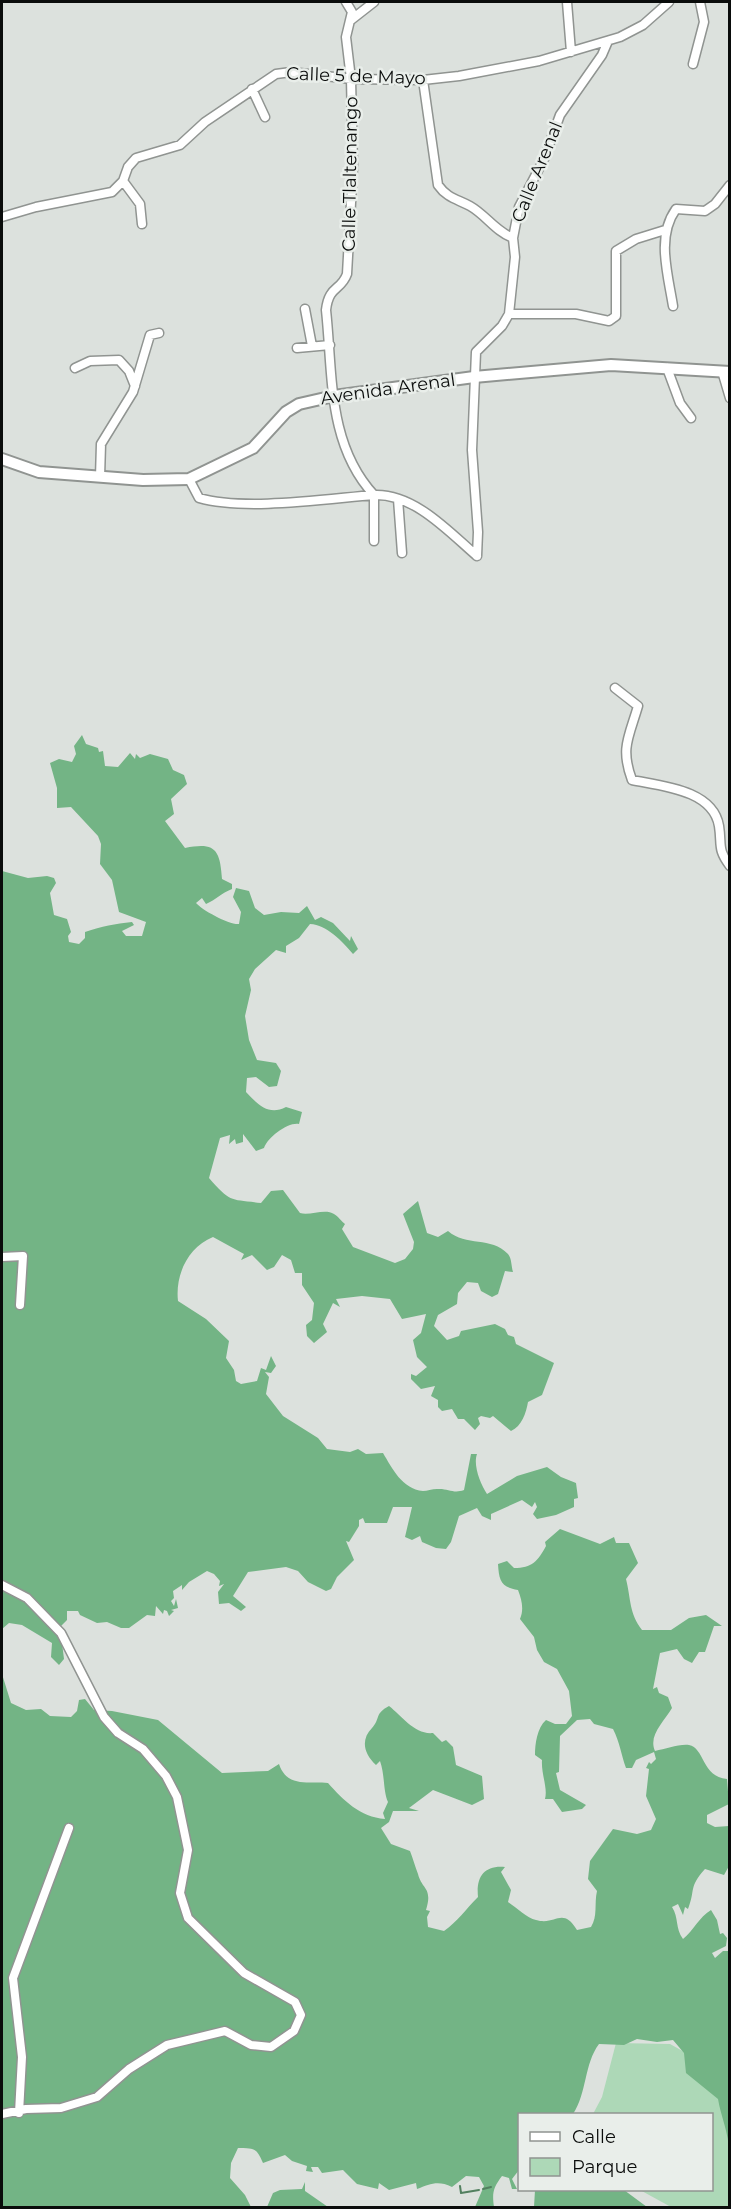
<svg xmlns="http://www.w3.org/2000/svg" width="731" height="2209" viewBox="0 0 731 2209" font-family="Montserrat,sans-serif">
  <rect width="100%" height="100%" fill="#dce1dd"/>
  <!-- green -->
  <path fill="#add8b7" d="M616,2043L670,2044L688,2054L726,2105L730,2121L729,2207H671L640,2190H712V2114H593L602,2097Z"/>
  <!-- forest -->
  <path fill="#73b485" d="M82,735L86,744L98,748L99,752L103,751L105,766L118,767L130,753L135,759L136,754L140,758L150,754L168,759L173,770L184,775L187,784L171,799L174,814L165,821L185,848C215,842 220,849 222,879L232,884V889C221,893 216,900 206,904L202,898L196,903C202,910 229,925 239,924L241,912L233,897L236,888L249,891L255,908L264,915L281,912L299,913L307,906L315,920L321,917L333,923L350,941L351,936L358,949L353,954C342,941 327,925 310,924L299,938L286,946V953L276,950L255,969L249,979L251,990L245,1016L249,1040L257,1060L276,1063L281,1071L277,1086L269,1087L256,1077L247,1078L246,1092C258,1105 269,1116 286,1107L302,1112L299,1124C288,1122 268,1137 264,1148L256,1151L243,1134V1142L236,1144L235,1139L229,1144L230,1135L220,1138L209,1178C231,1203 230,1199 261,1203L271,1191L283,1190L300,1213C310,1216 325,1208 334,1214C338,1216 341,1221 345,1224L342,1229L353,1247L395,1263L405,1259L413,1249L414,1242L403,1214L418,1201L427,1233L438,1237L448,1231C466,1247 491,1236 508,1254C512,1259 511,1266 513,1272L505,1271L498,1294L492,1297L481,1291L478,1283L467,1282L458,1293L457,1304L438,1315L434,1326L447,1340L459,1336L461,1331L495,1324L505,1329L508,1335L514,1337L516,1344L554,1363L542,1395L528,1402C526,1413 522,1426 511,1431L493,1416L490,1418L481,1416L478,1418L480,1424L475,1430L464,1419H458L452,1409L442,1411L438,1407V1400L431,1396L435,1386L421,1389L411,1379V1374L416,1376L427,1367L417,1357L413,1340L421,1333L426,1314L402,1319L390,1299L362,1296L336,1299L340,1307L333,1303L323,1324L327,1332L314,1343L307,1336L306,1325L312,1320L314,1303L302,1285V1273H295L291,1260L282,1255L274,1267L267,1270L252,1255L241,1260L244,1254L213,1237C188,1247 175,1275 178,1301L206,1319L229,1341L226,1358L234,1370L236,1381L241,1384L257,1381L261,1368L266,1370L271,1356L276,1366L271,1373L265,1372L269,1377L266,1394L283,1416L318,1438L327,1449L350,1452L358,1449L366,1454L383,1453C392,1468 402,1489 423,1491C427,1491 432,1489 437,1489C448,1488 453,1494 464,1490L471,1454H477C473,1465 480,1483 487,1494L517,1476L547,1467L561,1477L576,1483L578,1498L574,1499V1507L556,1515L537,1519L533,1514L537,1507L535,1502L532,1507L522,1500L491,1514V1520L482,1516L477,1508L459,1516L451,1542L446,1549L436,1548L422,1542L420,1536L412,1540L405,1537L412,1507H393L387,1523H365L363,1518L359,1520V1526L349,1542L346,1541L354,1560L337,1577L331,1589L326,1591L308,1582L298,1571L286,1567L248,1572L233,1596L246,1607L241,1611L229,1603L219,1604L218,1592L224,1584L219,1586L220,1581L214,1574L207,1571L189,1582L182,1590V1585L173,1591L174,1598L171,1601L174,1606L176,1599L178,1608L171,1610L174,1611L169,1616L167,1611L164,1610L163,1614L156,1606L155,1616L147,1615L129,1628H121L107,1622L97,1623L80,1615L78,1611H67V1620L60,1627L64,1659L59,1665L51,1657L52,1643L22,1625L9,1623L2,1629V871L28,878L47,876L54,878L56,883L50,893L54,915L67,919L71,932L68,936L69,942L79,944L85,938V932C102,926 115,924 132,922L134,925L122,931L126,936H142L146,922L119,912L112,880L100,864L101,844L98,836L71,807L57,808V788L50,763L59,759L72,762L76,754L74,746Z
    M560,1529L600,1544L614,1537L616,1543H629L638,1563L626,1579C631,1599 629,1613 642,1630H671L689,1618L706,1615L722,1626H714L705,1652H699L692,1663L684,1659L677,1649L660,1653L653,1689L657,1687L659,1693L668,1697L672,1708C664,1722 648,1735 655,1751C666,1749 678,1744 689,1745C704,1747 702,1777 727,1779L729,1804L707,1815V1823L715,1827L729,1826V1866L724,1875L705,1869C688,1888 696,1889 688,1909L685,1907L683,1915L678,1904L672,1907C679,1918 675,1928 683,1939C694,1930 699,1917 711,1910L717,1920L720,1934L723,1933L727,1938L726,1946L712,1953L715,1958L723,1951H729V2152C729,2133 721,2117 718,2099L686,2073L684,2053L673,2040L657,2042L637,2039L624,2045L599,2044C584,2064 587,2093 573,2114H520L519,2170L512,2179L517,2189H512L509,2178L502,2176C493,2188 492,2193 494,2207H475L484,2186L479,2177L466,2176L452,2187C438,2180 430,2184 417,2189L416,2183L389,2190L379,2183L378,2189L357,2184L343,2170L322,2173L318,2167H311L313,2172L306,2171L307,2166L292,2161L285,2155L263,2163C256,2146 253,2149 238,2148L231,2163L230,2178L245,2195L251,2207H2V1674L11,1703L26,1710L41,1709L50,1716L71,1717L77,1711L79,1700L85,1699L94,1710L112,1711L158,1720L222,1773L268,1771L279,1764C287,1788 308,1781 328,1783C343,1800 360,1817 385,1819L383,1813L388,1802C383,1791 385,1775 380,1761L376,1765C363,1753 361,1739 372,1728C381,1718 374,1714 389,1706C402,1716 415,1735 433,1733L442,1742L446,1740L453,1747L456,1765L482,1776L484,1799L472,1805L433,1790L409,1808L419,1811H393L389,1822L381,1828L391,1844L410,1851C413,1859 415,1866 418,1874C422,1890 433,1887 426,1910L430,1911L427,1917L428,1927L444,1931C457,1922 466,1909 478,1897C476,1877 484,1865 505,1867L501,1872L511,1890L508,1902C517,1908 527,1918 536,1920C556,1926 562,1906 577,1930L591,1927C598,1916 594,1904 597,1891L588,1879L590,1861L613,1829L637,1834L651,1830L656,1819L646,1796L649,1769L646,1768L649,1762L651,1764L656,1759L654,1752L636,1760L632,1768H626C621,1754 620,1743 613,1729L594,1724L590,1719L577,1720L560,1736L559,1772L556,1773L560,1790L586,1805L582,1809L562,1812L553,1799H545C548,1788 541,1774 542,1760L535,1755C535,1744 537,1728 546,1720L555,1724H566L572,1716L569,1691L557,1669L544,1662L537,1650L534,1637L520,1619C524,1610 522,1600 518,1590C501,1587 499,1581 498,1564L507,1561L514,1568C532,1568 538,1561 546,1546L545,1542Z
    M305,2182V2191L328,2207H267L273,2193L280,2190L302,2189Z
    M535,2190H624L647,2207H534Z"/>
  <g fill="none" stroke-linecap="round" stroke-linejoin="round">
    <!-- stream -->
    <path stroke="#52805f" stroke-width="2" d="M460,2186L461,2193L479,2190
      M483,2189L491,2187"/>
    <!-- street casing -->
    <g stroke="#909491" stroke-width="11">
      <path id="street" d="M346,2L352,12L346,37L351,79L353,167L347,274C341,291 329,285 326,310C333,374 327,444 374,495C414,493 449,532 477,556
        M567,2L571,52
        M351,20L374,2
        M693,64L704,22L700,2
        M423,80L438,185C447,198 457,199 470,206C486,215 495,231 513,238
        M252,89L265,117
        M123,181L140,204L142,224
        M2,217L36,207L112,192L123,181L128,167L136,158L180,145L205,122L276,74L291,72L351,79L423,80L459,76L539,61L620,37L643,25L669,2
        M673,306C668,274 656,237 676,209L705,211L715,204L730,185
        M305,309L312,346
        M509,314H576L609,321L616,316V251L636,239L665,230
        M297,348L330,345
        M75,368L90,361L119,360L129,371L135,386
        M667,368L680,403L691,418
        M722,371L730,398
        M100,477L101,444L133,392L150,335L159,333
        M189,479L199,498C245,511 325,499 374,495V541
        M398,499L402,553
        M477,556L478,532L472,450L476,352L502,326L509,314L515,257L513,238L519,207L544,159L560,115L602,55L608,41
        M615,688L638,706C629,737 620,748 632,780C662,786 713,790 719,826C722,845 717,849 730,866
        M2,1257L23,1256L20,1305
        M2,1585L27,1598L61,1633L104,1717L118,1733L143,1749L166,1776L177,1797L188,1850L180,1893L188,1918L244,1973L295,2002L301,2015L294,2031L271,2047L251,2045L225,2031L167,2045L129,2069L97,2097L61,2108L26,2109L2,2114
        M19,2113L22,2057L13,1978L69,1828"/>
    </g>
    <!-- secondary casing -->
    <g stroke="#909491" stroke-width="14">
      <path id="secondary" d="M2,459L39,472L143,480L189,479L253,448L286,412L299,404L334,396L474,377L611,365L730,372"/>
    </g>
    <!-- street -->
    <use href="#street" stroke="#fff" stroke-width="8"/>
    <!-- secondary -->
    <use href="#secondary" stroke="#fff" stroke-width="10"/>
  </g>
  <g text-anchor="middle" stroke-width="5" stroke-linejoin="round" paint-order="stroke">
    <!-- street labels -->
    <g font-size="18" fill="#0a0c0b" stroke="#e9eeea">
      <text transform="translate(356 76) rotate(2)" y="6">Calle 5 de Mayo</text>
      <text transform="translate(537 172) rotate(-68)" y="6">Calle Arenal</text>
      <text transform="translate(350 174) rotate(-89)" y="6">Calle Tlaltenango</text>
      <text transform="translate(388 389) rotate(-8)" y="6">Avenida Arenal</text>
    </g>
  </g>
  <!-- border -->
  <rect width="731" height="2209" fill="none" stroke="#0a0c0b" stroke-width="6"/>
  <!-- legend -->
  <rect x="518" y="2113" width="195" height="78" fill="#e9eeea" stroke="#909491" stroke-width="1.5"/>
  <rect x="530" y="2132" width="30" height="9" fill="#ffffff" stroke="#909491" stroke-width="1.5"/>
  <text x="572" y="2143" font-size="18" fill="#0a0c0b">Calle</text>
  <rect x="530" y="2158" width="30" height="18" fill="#add8b7" stroke="#909491" stroke-width="1.5"/>
  <text x="572" y="2173" font-size="18" fill="#0a0c0b">Parque</text>
</svg>
